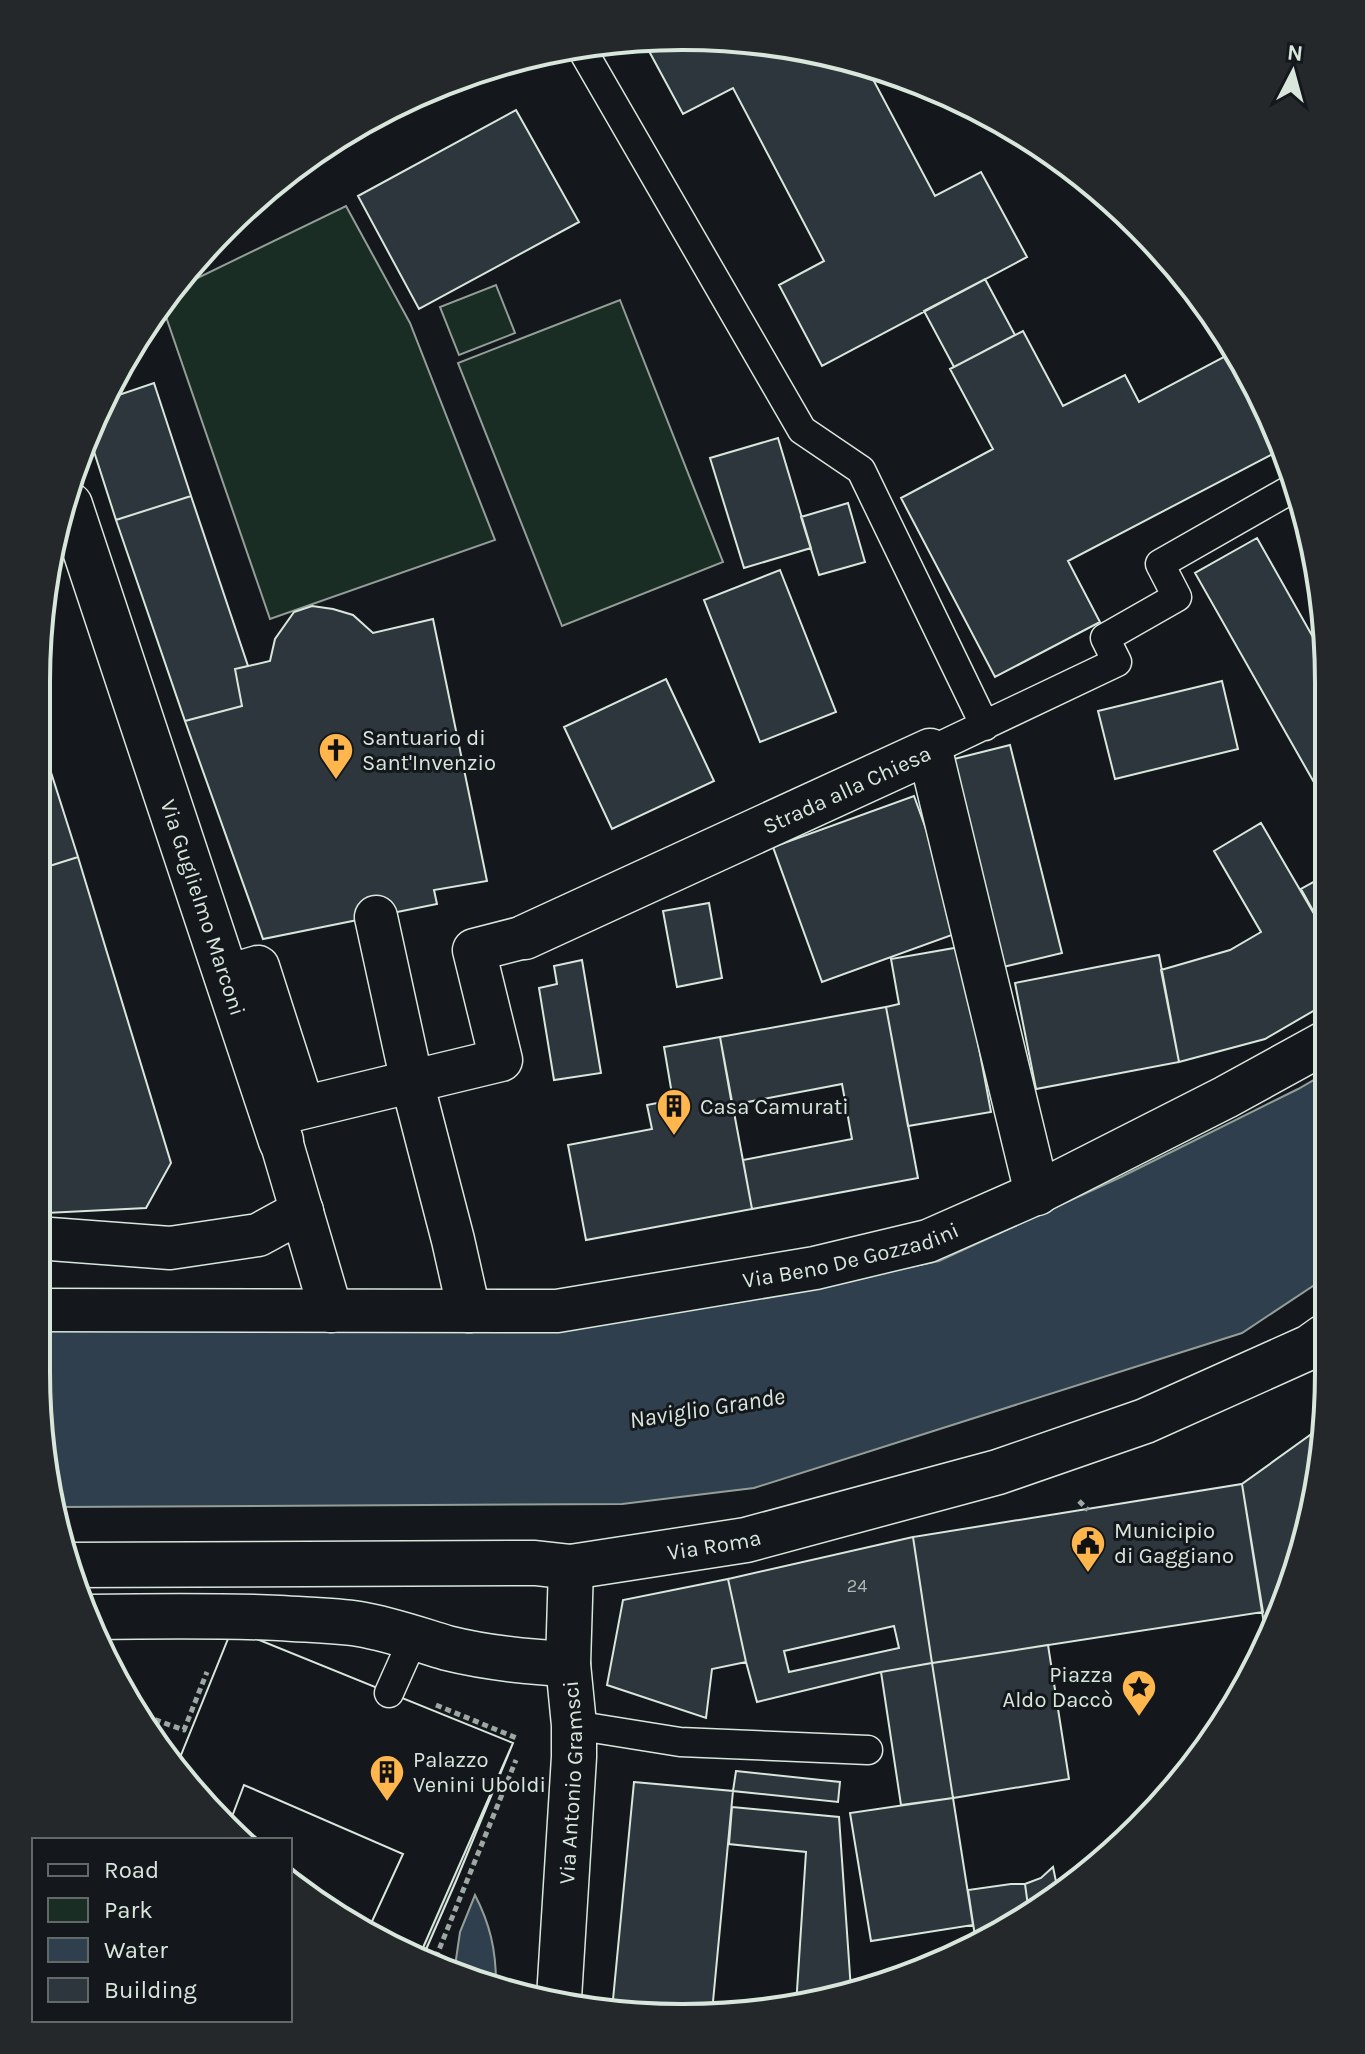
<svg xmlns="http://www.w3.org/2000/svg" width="1365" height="2054" viewBox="0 0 1365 2054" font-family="Karla,sans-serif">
  <rect width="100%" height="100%" fill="#14181c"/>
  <!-- green -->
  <path fill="#1a2d24" stroke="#939e99" stroke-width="2" d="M346,206L410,323L495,540L270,619L164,311L183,285Z
    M496,285L515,333L459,355L440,307Z
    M620,300L723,562L562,626L458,363Z"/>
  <!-- water -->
  <path fill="#2f3f4d" stroke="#939e99" stroke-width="2" d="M1326,1073L1325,1278L1242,1333L754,1488L622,1504L58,1507L36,1372V1326L561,1323L735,1303L939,1261L1121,1177L1298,1089Z
    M475,1895C490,1924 496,1950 496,1983L454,1973L460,1932Z"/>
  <!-- building -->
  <path fill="#2c363c" stroke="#d8e6dc" stroke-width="2" fill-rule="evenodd" d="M682,36L808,48L866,66L935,196L981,172L1027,257L822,366L779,285L824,261L733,88L683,114L643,40Z
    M516,110L579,222L419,309L358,196Z
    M985,279L1015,335L954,367L924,311Z
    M1023,331L1063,406L1125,375L1139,402L1235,351L1280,435L1284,448L1068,561L1100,622L995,677L901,498L993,449L950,369Z
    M154,383L191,496L116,520L90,439L101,401Z
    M778,438L811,548L744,568L710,458Z
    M191,496L248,666L235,669L242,706L185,721L116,520Z
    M848,503L865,562L819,575L801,517Z
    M1257,538L1327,662L1329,682L1328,807L1195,573Z
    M780,570L836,712L760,742L704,600Z
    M312,606L333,609L353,615L373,633L433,619L487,881L434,890L437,904L263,939L185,721L242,706L235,669L270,661L275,639L294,612Z
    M666,679L714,781L612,829L564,727Z
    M1222,681L1238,749L1115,779L1098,711Z
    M41,741L78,857L40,869Z
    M1010,745L1062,953L1003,967L950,760Z
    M914,796L963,931L822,982L773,847Z
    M1261,823L1327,936V1003L1265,1039L1179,1062L1161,970L1230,950L1261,932L1214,851Z
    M78,857L171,1163L146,1208L46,1213L37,1188L40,869Z
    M1328,874L1327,936L1301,889Z
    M709,903L722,978L677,987L663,911Z
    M960,947L991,1112L908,1126L886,1007L899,1004L891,959Z
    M1159,955L1179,1062L1036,1089L1015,983Z
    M582,960L601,1073L554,1080L539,988L557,984L554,966Z
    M886,1007L918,1178L752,1209L743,1160L852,1139L842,1084L732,1105L720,1037Z
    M720,1037L752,1209L586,1240L568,1145L652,1129L647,1105L673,1100L664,1047Z
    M1324,1425L1323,1456L1267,1643L1242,1484Z
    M1242,1484L1263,1612L932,1663L913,1537Z
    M913,1537L932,1663L881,1672L757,1702L746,1662L728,1579ZM894,1626L899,1648L789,1672L784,1651Z
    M728,1579L746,1662L712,1669L706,1718L607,1685L623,1600Z
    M232,1629L513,1743L456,1881L421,1961L368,1930L403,1854L244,1785L230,1822L177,1765Z
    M232,1629L513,1743L418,1959L368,1930L403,1854L244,1785L230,1822L177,1765Z
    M1048,1645L1069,1779L953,1798L932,1663Z
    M932,1663L953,1798L901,1805L881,1672Z
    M736,1771L840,1782L838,1802L733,1791Z
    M634,1782L733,1791L712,2012L640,2017L612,2010Z
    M953,1798L973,1925L871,1941L850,1813Z
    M732,1807L839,1817L851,1990L809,2005L796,2006L806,1852L729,1844Z
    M1053,1867L1058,1891L1029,1913L1025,1884L1041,1878Z
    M1011,1884H1025L1029,1913L1005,1932L976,1943L968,1890Z"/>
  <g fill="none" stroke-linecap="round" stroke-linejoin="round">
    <!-- service casing -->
    <g stroke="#d8e6dc" stroke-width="31">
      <path id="service" d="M580,46L802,430L861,470L985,726
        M930,751L1117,662L1105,638L1177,597L1160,564L1295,487
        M389,1693L414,1637
        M574,1725L680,1742L868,1750"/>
    </g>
    <!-- pedestrian casing -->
    <g stroke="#d8e6dc" stroke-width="45">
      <g id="pedestrian">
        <path d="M376,917L412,1082L453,1240L469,1311"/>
        <path d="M227,976L258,967L303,1107"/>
        <path d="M273,1115L501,1060L474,950L525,937"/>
        <path d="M281,1141L331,1311"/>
        <path d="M37,1238L170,1248L258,1235L302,1211"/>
        <path id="s1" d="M36,1310L557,1311L815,1268L928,1241L1037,1193L1226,1097L1326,1042"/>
      </g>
    </g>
    <!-- minor casing -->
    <g stroke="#d8e6dc" stroke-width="47">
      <g id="minor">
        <path id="s2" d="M70,505L281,1141"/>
        <path id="s3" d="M525,937L930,751L1037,1193"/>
      </g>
    </g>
    <!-- tertiary casing -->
    <g stroke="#d8e6dc" stroke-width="47">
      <g id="tertiary">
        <path id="s4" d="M68,1565L535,1563L571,1567L746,1540L998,1472L1145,1421L1310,1347L1324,1337"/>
        <path d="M89,1617C153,1616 216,1615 279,1618C305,1620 332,1620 359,1624C389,1629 417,1639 447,1648C487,1658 527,1662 568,1664"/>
        <path id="s5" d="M559,1998L574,1757V1725L568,1664L571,1567"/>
      </g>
    </g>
    <!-- path -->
    <path stroke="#9da8a2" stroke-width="5" stroke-dasharray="6 4" stroke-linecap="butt" d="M1079,1501L1088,1510
      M436,1705L519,1739
      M136,1713L184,1730L207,1672
      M432,1967L516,1760"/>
    <!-- service -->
    <use href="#service" stroke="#14181c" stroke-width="28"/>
    <!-- pedestrian -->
    <use href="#pedestrian" stroke="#14181c" stroke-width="42"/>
    <!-- minor -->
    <use href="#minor" stroke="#14181c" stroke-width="44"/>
    <!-- tertiary -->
    <use href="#tertiary" stroke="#14181c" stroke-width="44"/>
  </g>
  <!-- icons -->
  <defs>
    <g id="church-pin" transform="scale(1.8)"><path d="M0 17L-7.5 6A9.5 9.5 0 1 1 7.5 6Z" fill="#ffb74d" stroke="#14181c"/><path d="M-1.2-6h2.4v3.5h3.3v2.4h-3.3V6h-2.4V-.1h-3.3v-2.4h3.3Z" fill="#111"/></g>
    <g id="building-pin" transform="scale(1.8)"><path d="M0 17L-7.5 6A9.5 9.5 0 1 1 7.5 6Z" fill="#ffb74d" stroke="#14181c"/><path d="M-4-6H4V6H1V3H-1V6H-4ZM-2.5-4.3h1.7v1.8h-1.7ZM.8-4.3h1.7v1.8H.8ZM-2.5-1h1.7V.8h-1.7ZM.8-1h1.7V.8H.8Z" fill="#111"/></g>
    <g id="civic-pin" transform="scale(1.8)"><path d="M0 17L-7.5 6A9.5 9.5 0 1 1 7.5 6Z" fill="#ffb74d" stroke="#14181c"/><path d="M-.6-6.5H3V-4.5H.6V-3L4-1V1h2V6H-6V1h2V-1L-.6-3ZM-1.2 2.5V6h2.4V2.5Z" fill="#111"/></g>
    <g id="sight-pin" transform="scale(1.8)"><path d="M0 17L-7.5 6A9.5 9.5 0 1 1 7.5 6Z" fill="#ffb74d" stroke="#14181c"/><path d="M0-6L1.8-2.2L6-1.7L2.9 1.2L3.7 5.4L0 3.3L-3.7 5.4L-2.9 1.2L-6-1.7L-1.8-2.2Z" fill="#111"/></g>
  </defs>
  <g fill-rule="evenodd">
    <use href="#church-pin" x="336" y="750"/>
    <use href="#building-pin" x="674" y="1106"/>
    <use href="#civic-pin" x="1088" y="1543"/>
    <use href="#sight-pin" x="1139" y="1687"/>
    <use href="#building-pin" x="387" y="1772"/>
  </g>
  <g text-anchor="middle" stroke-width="6" stroke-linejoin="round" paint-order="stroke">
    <!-- number labels -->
    <g font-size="18" fill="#adbab4">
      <text x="857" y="1592">24</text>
    </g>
    <!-- poi labels -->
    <g font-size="22" fill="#d8e6dc" stroke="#14181c" text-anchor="start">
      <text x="362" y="745">Santuario di<tspan x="362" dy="25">Sant'Invenzio</tspan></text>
      <text x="700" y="1114">Casa Camurati</text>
      <text x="1114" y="1538">Municipio<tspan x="1114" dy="25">di Gaggiano</tspan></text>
      <text x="1113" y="1682" text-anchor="end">Piazza<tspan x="1113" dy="25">Aldo Daccò</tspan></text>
      <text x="413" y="1767">Palazzo<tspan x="413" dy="25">Venini Uboldi</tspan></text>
    </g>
    <!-- street labels -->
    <g font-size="22" fill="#d8e6dc" stroke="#14181c">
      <text dy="8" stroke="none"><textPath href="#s3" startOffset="354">Strada alla Chiesa</textPath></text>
      <text dy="8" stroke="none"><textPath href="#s2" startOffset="424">Via Guglielmo Marconi</textPath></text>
      <text dy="8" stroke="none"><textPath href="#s1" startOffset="820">Via Beno De Gozzadini</textPath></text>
      <text dy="8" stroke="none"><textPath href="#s4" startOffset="648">Via Roma</textPath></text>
      <text dy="8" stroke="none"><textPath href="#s5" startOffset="216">Via Antonio Gramsci</textPath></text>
    </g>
    <!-- water labels -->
    <g font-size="24" font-style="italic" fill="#d8e6dc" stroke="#14181c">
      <text transform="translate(707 1408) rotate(-9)" y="8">Naviglio Grande</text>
    </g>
  </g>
  <!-- crop -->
  <path d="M0 0H1365V2054H0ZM682 50H683A632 632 0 0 1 1315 682V1372A632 632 0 0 1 683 2004H682A632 632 0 0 1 50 1372V682A632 632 0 0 1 682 50Z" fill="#24282b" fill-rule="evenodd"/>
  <path fill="none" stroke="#d8e6dc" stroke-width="4" d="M682 50H683A632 632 0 0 1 1315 682V1372A632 632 0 0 1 683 2004H682A632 632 0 0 1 50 1372V682A632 632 0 0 1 682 50Z"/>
  <!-- legend -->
  <rect x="32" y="1838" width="260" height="184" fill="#14181c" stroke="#626a69" stroke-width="2"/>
  <rect x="48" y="1864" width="40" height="12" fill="#14181c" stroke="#626a69" stroke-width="2"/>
  <text x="104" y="1878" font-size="24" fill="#d8e6dc">Road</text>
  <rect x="48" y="1898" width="40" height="24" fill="#1a2d24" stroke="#626a69" stroke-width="2"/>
  <text x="104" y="1918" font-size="24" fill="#d8e6dc">Park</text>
  <rect x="48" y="1938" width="40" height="24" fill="#2f3f4d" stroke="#626a69" stroke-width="2"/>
  <text x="104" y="1958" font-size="24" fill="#d8e6dc">Water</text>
  <rect x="48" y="1978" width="40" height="24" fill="#2c363c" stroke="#626a69" stroke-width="2"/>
  <text x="104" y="1998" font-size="24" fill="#d8e6dc">Building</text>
  <!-- north arrow -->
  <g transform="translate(1293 72) rotate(6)" stroke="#14181c" stroke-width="6" paint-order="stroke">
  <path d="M0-6L14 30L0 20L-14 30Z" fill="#d8e6dc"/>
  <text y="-12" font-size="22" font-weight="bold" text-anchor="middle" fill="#d8e6dc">N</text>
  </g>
</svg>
